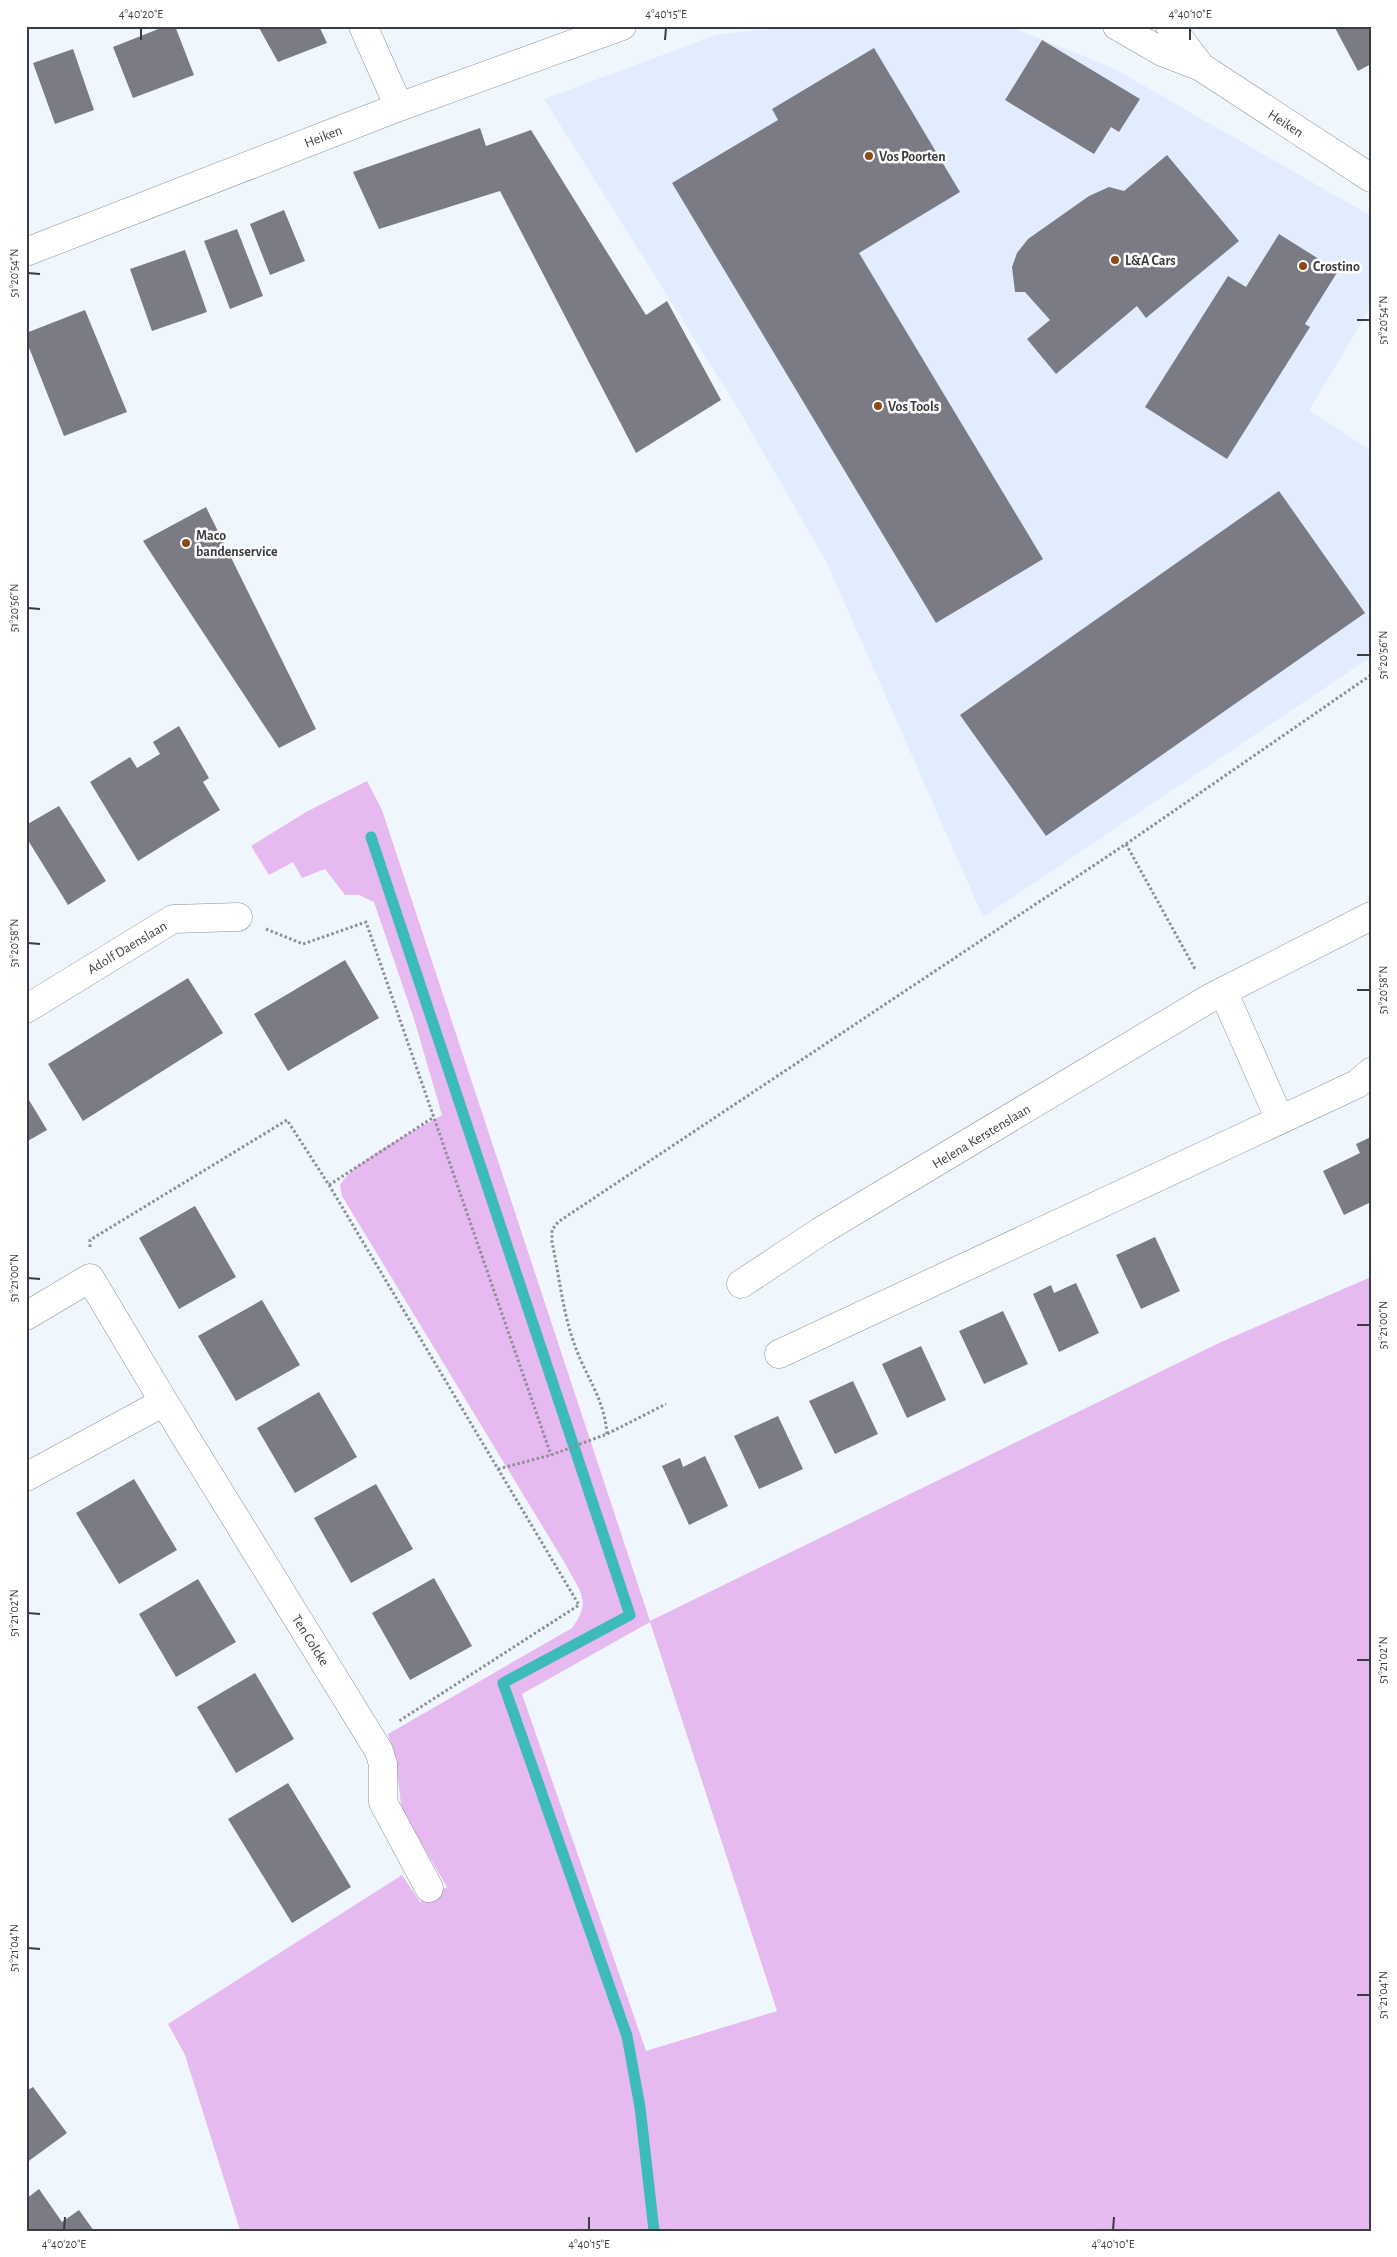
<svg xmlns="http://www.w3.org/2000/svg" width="1397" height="2257" viewBox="0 0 1397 2257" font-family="'Alegreya Sans',sans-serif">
  <rect width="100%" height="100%" fill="#f0f6fe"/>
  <!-- built -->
  <path fill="#e1edfe" d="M792,26H987L1016,29L1111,67L1371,216V307L1309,410L1371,451V657L983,917L827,563L737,407L544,99L716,35Z"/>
  <!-- green -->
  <path fill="#e7b9f1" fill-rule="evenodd" d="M367,781L382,810L650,1621L1219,1343L1371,1277V2231L240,2230L185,2055L168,2024L402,1875L420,1902L447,1887L407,1819L401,1805L397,1769L388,1734L572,1628C592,1601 580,1592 566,1565L342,1196L340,1185C356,1159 415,1131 442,1115L414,1019L374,902L359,895H345L325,869L302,878L293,862L269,875L251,846L306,812ZM650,1622L777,2011L646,2051L522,1694Z"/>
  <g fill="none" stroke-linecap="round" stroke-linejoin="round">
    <!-- stream -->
    <path stroke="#3dbaba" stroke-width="11" d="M371,837L630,1615L503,1683L627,2036L640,2107L654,2231"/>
  </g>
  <!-- building -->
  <path fill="#7b7b85" d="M166,26H175L194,75L133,98L113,47Z
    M258,26H319L327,43L278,62Z
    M1334,26H1371V64L1358,71Z
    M1042,40L1140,99L1119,132L1111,127L1094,154L1005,100Z
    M874,48L960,192L859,253L1043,559L936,623L672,183L778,120L772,109Z
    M73,49L94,110L55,124L33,63Z
    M480,128L486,146L531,130L646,315L667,301L721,400L636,453L500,191L379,229L353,172Z
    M1167,155L1239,241L1146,318L1137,306L1056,374L1027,339L1050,320L1025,292H1015L1012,267L1017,253L1028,239L1089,196L1109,187L1124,191Z
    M284,210L305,261L270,275L250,224Z
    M237,229L263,296L230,309L204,241Z
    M1279,234L1338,271L1305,324L1310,327L1227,459L1145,407L1228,276L1246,287Z
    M185,250L207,312L152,331L130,269Z
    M85,310L127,412L64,436L26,340V333Z
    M1279,491L1365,613L1046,836L960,715Z
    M206,507L316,729L279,748L143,541Z
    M179,726L209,778L203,782L220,810L138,861L90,782L130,757L137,768L160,754L153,742Z
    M59,806L106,881L68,905L26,837V825Z
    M345,960L379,1018L288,1071L254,1014Z
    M188,978L223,1033L83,1121L48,1064Z
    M26,1095L47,1130L26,1142Z
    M1371,1137V1202L1344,1215L1323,1171L1360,1153L1356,1144Z
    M195,1206L236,1277L179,1309L139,1238Z
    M1155,1237L1180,1291L1141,1309L1116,1255Z
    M1076,1283L1099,1333L1059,1352L1033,1294L1051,1285L1054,1293Z
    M262,1300L300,1365L236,1401L198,1336Z
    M1003,1311L1028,1364L984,1384L959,1331Z
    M921,1346L946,1400L907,1418L882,1364Z
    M853,1381L878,1434L835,1454L809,1401Z
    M319,1392L357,1457L295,1493L257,1428Z
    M778,1416L803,1469L759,1489L734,1436Z
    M705,1456L728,1506L689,1525L662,1466L680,1458L683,1467Z
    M134,1479L177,1550L119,1584L76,1513Z
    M376,1484L413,1549L351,1583L314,1518Z
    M434,1578L472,1646L410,1680L372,1613Z
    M198,1579L236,1642L176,1677L139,1614Z
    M255,1673L294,1739L236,1773L197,1707Z
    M288,1783L351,1887L292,1923L228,1819Z
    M33,2087L67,2133L26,2163V2091Z
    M39,2189L62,2222L79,2210L94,2231H26V2199Z"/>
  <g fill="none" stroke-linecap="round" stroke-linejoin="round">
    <!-- street casing -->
    <g stroke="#8b929b" stroke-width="29">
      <path id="street" d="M363,26L399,107
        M1223,991L1280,1120
        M26,1009L173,919L238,917
        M741,1284L821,1231L1210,998L1371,916
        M26,1316L90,1278L164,1402
        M779,1354L1357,1084L1371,1072
        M26,1477L164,1402L379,1751L383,1764V1802L429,1888"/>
    </g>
    <!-- secondary casing -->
    <g stroke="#8b929b" stroke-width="29">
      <path id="secondary" d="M1117,26L1162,52L1201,67L1371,178
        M1170,26L1201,67
        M26,252L399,107L622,26"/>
    </g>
    <!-- path -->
    <path stroke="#8c9096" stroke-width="3" stroke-dasharray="2.5 2.5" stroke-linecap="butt" d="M1126,844L1195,969
      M266,929L303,944L366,922L551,1455
      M329,1185L434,1117
      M90,1247V1240L287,1120L329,1185L579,1605L399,1721
      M607,1434C604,1395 583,1374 572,1337C562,1307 559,1274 552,1242V1230L558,1222L1126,844L1371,675
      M498,1469L551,1455L607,1434L666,1404"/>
    <!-- street -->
    <use href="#street" stroke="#fff" stroke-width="28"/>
    <!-- secondary -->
    <use href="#secondary" stroke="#fff" stroke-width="28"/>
  </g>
  <!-- ticks -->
  <path fill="none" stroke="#3a3c40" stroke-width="2" d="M141,40V28M665,40L666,28M1190,40V28M28,273L40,274M1357,320H1370M28,608L40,609M1357,655H1370M28,943L40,944M1357,990H1370M28,1278L40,1279M1357,1325H1370M28,1613L40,1614M1357,1660H1370M28,1948L40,1949M1357,1995H1370M64,2230L65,2217M589,2230V2217M1113,2230L1114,2217"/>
  <!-- markers -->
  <g fill="#8b4a16" stroke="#fff" stroke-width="2">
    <circle cx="869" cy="156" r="5"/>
    <circle cx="1115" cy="260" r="5"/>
    <circle cx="1303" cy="266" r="5"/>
    <circle cx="878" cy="406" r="5"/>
    <circle cx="186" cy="543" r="5"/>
  </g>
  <g text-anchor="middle" stroke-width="5" stroke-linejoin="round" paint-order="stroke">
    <!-- street labels -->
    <g font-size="14" fill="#3a3c40" stroke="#fff">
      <text transform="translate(1286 123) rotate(33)" y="5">Heiken</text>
      <text transform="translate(323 136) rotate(-21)" y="5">Heiken</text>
      <text transform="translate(127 947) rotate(-31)" y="5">Adolf Daenslaan</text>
      <text transform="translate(981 1136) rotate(-31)" y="5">Helena Kerstenslaan</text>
      <text transform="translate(311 1640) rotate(58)" y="5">Ten Colcke</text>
    </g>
    <!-- poi labels -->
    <g font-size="14" font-weight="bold" fill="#3a3c40" stroke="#fff" text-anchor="start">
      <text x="879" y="161">Vos Poorten</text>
      <text x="1125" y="265">L&amp;A Cars</text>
      <text x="1313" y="271">Crostino</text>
      <text x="888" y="411">Vos Tools</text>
      <text x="196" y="540">Maco<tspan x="196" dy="16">bandenservice</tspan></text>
    </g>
  </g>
  <!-- border -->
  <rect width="1397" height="2257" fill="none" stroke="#ffffff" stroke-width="55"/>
  <rect x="28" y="28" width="1342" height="2202" fill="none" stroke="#3a3c40" stroke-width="2"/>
  <g font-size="12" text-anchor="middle" fill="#3a3c40">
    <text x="141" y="18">4°40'20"E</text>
    <text x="666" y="18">4°40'15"E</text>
    <text x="1190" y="18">4°40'10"E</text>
    <text transform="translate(14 273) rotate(-90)" y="4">51°20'54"N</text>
    <text transform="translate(1383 320) rotate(-90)" y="4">51°20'54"N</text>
    <text transform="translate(14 608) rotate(-90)" y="4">51°20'56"N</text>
    <text transform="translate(1383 655) rotate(-90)" y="4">51°20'56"N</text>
    <text transform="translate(14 943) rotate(-90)" y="4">51°20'58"N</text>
    <text transform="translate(1383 990) rotate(-90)" y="4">51°20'58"N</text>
    <text transform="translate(14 1278) rotate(-90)" y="4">51°21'00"N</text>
    <text transform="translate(1383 1325) rotate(-90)" y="4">51°21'00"N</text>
    <text transform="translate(14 1613) rotate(-90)" y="4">51°21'02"N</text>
    <text transform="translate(1383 1660) rotate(-90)" y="4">51°21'02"N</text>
    <text transform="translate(14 1948) rotate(-90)" y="4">51°21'04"N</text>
    <text transform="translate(1383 1995) rotate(-90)" y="4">51°21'04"N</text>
    <text x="64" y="2248">4°40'20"E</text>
    <text x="589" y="2248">4°40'15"E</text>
    <text x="1113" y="2248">4°40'10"E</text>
  </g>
</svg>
